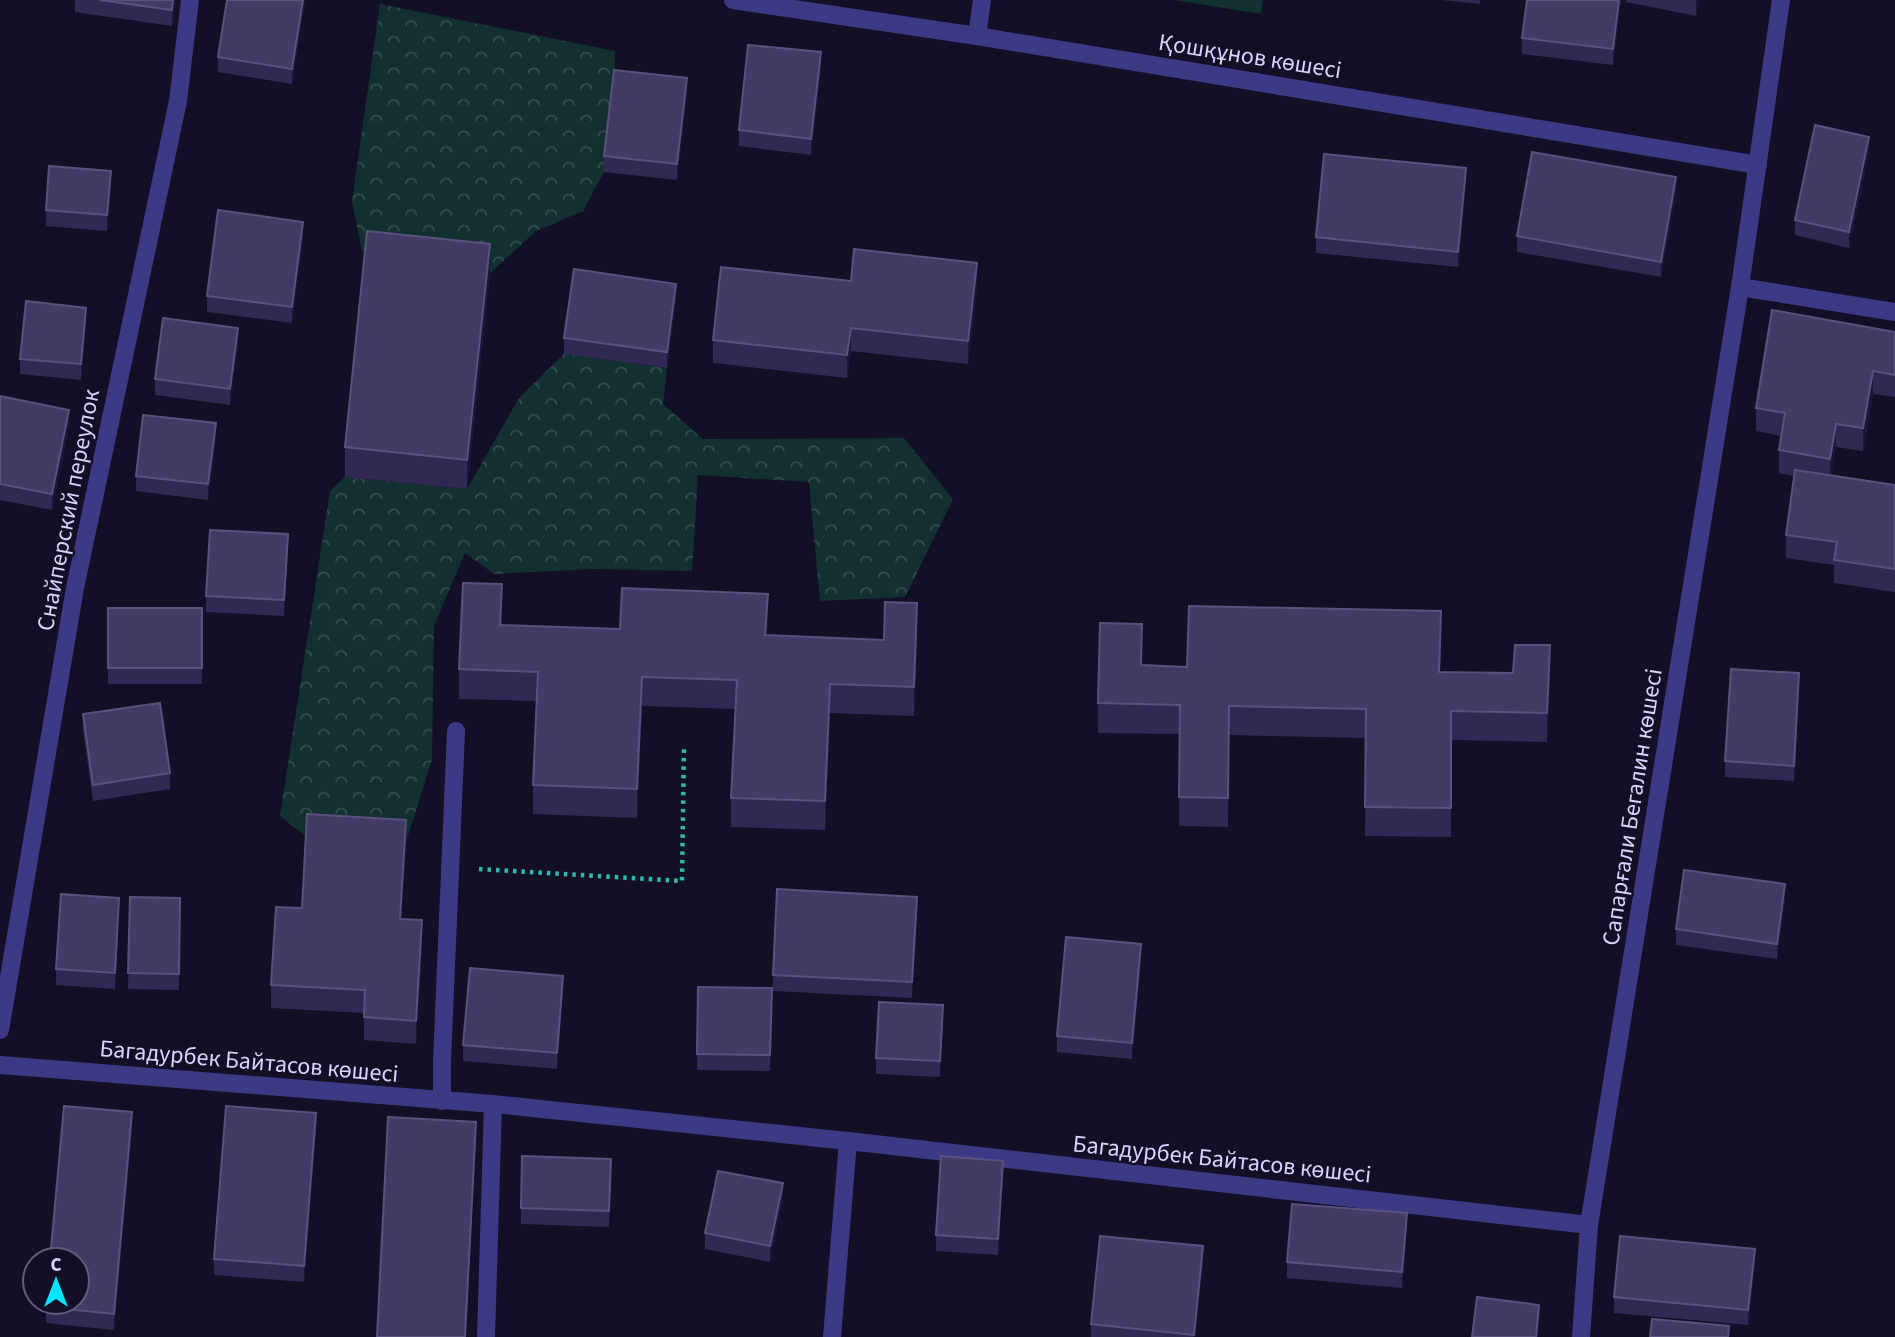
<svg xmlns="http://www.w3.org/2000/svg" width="1895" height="1337" viewBox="0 0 1895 1337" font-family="'Source Sans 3',sans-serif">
  <defs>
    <pattern id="forest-crowns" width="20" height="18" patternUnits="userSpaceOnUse" patternTransform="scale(1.75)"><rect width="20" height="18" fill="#12302f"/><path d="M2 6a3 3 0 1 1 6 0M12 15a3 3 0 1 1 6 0" fill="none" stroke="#344d4e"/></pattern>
  </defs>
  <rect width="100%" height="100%" fill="#130f26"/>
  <!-- grass -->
  <path fill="#12302f" d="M1174,0H1263L1261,14Z"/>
  <!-- forest -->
  <path fill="url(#forest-crowns)" d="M380,4L615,51L614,86L604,172L583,211L536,231L490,273L362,251L352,201Z
    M564,354L667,368L663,404L703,439L904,438L953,499L905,597L820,601L809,482L698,475L692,571L594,569L494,574L465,553L434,626L432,760L406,842L307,837L280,816L330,491L345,477L467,489L519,398Z"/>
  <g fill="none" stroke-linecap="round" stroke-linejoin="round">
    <!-- path -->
    <path stroke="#2fb8b0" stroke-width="4.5" stroke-dasharray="3.5 5" stroke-linecap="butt" d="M479,869L682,881L684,745"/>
    <!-- lane -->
    <path stroke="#3d3a85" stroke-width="18" d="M977,36L982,0
      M0,1030L75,588L178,101L190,0
      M442,1101V1061L456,731"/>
    <!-- street -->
    <path stroke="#3d3a85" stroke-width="18" d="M733,0L977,36L1758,165
      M1740,287L1895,312
      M0,1065L493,1104L848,1141L1589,1225
      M486,1337L493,1104
      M832,1337L848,1141
      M1581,1337L1589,1225L1740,287L1781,0"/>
  </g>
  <!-- wall -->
  <path fill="#312854" d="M75,0H176L172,26L75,12Z
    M305,0L292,84L218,72V57Z
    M1441,0H1480V4Z
    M1621,0L1613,65L1522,54V38Z
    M1626,0H1699L1696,16L1626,2Z
    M821,68L811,155L739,146V130Z
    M687,94L677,180L604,172V156Z
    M1869,153L1849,248L1795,235V220Z
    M1466,184L1458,267L1316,253V237Z
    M111,187L107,231L46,226V210Z
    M1676,193L1661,277L1517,252V236Z
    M303,238L292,323L207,312V296Z
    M490,273L467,489L345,477V447Z
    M851,281L977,286L968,364L851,351L847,378L713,363V340Z
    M676,300L667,368L564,354V338Z
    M86,323L81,380L20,374V359Z
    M1895,332V397L1873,394L1863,451L1836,447L1831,475L1895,485V592L1834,583V565L1786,558V535L1794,476L1779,473V450L1781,436L1756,431V408Z
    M238,344L230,405L155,395V379Z
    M0,396L69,426L52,510L0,500Z
    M216,439L208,500L136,491V476Z
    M288,550L284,616L206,612V596Z
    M108,608H202V684H108Z
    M502,613V625L620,629L768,623L767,635L884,640L917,633L914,716L830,713L825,830L731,827V798L736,709L642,706L637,818L533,814V785L537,701L459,699V669Z
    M1441,640L1440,672L1550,674L1547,742L1451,740V837L1365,836L1366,738L1229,735L1228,827L1179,826L1180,734L1098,733V703L1142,665L1187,667Z
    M1799,689L1794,781L1725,777V761Z
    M83,714L170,773V789L93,801L83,730Z
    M406,842L401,919L422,943L416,1044L364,1040V1013L271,1008V985L302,908Z
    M130,897L180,898L179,990L128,989Z
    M1785,900L1777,959L1676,945V929Z
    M119,913L115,989L56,985V969Z
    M917,913L912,998L773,991V975Z
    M1141,960L1132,1059L1057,1052V1036Z
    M698,987L772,988L770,1071L697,1070Z
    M563,991L557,1069L463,1061V1045Z
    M943,1021L940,1077L876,1074V1058Z
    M132,1128L114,1330L46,1323V1307Z
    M316,1129L304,1282L214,1275V1259Z
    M611,1159L609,1227L521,1224V1208Z
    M1003,1177L998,1255L936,1251V1235Z
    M783,1199L770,1262L705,1249V1233Z
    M1407,1229L1402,1288L1287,1278V1262Z
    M1203,1262L1195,1337H1091V1324Z
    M1755,1264L1748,1325L1614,1313V1297Z"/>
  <!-- shaded-wall -->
  <path fill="#1d163a" d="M173,0H176L172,26V10Z
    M303,0H305L292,84V69Z
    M1619,0H1621L1613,65V49Z
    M1696,0H1699L1696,16Z
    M821,52V68L811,155V139Z
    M687,78V94L677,180V164Z
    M1869,137V153L1849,248V232Z
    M1466,168V184L1458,267V252Z
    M111,171V187L107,231V215Z
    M1676,177V193L1661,277V262Z
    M303,222V238L292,323V307Z
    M490,244V273L467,489V460Z
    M977,263V286L968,364V341Z
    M676,284V300L667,368V352Z
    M86,308V323L81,380V364Z
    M238,328V344L230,405V389Z
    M851,328V351L847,378V355Z
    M1873,371V394L1863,451V428Z
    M69,410V426L52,510V494Z
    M216,423V439L208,500V484Z
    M1836,424V447L1830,482V459Z
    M288,534V550L284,616V600Z
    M502,584V613L500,654V625Z
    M768,594V623L765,664V635Z
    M917,603V633L914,716V687Z
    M1550,645V674L1547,742V713Z
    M1799,673V689L1794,781V766Z
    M642,677V706L637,818V789Z
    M830,684V713L825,830V801Z
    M406,820V842L400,942V919Z
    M1785,884V900L1777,959V944Z
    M917,897V913L912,998V982Z
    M119,898V913L115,989V973Z
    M422,920V943L416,1044V1021Z
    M1141,944V960L1132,1059V1043Z
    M563,976V991L557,1069V1053Z
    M943,1005V1021L940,1077V1061Z
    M132,1112V1128L114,1330V1314Z
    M316,1113V1129L304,1282V1266Z
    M476,1122L466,1337H465Z
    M1003,1161V1177L998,1255V1239Z
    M783,1183V1199L770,1262V1246Z
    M1407,1213V1229L1402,1288V1272Z
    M1203,1246V1262L1195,1337H1194Z
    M1755,1249V1264L1748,1325V1310Z
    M1539,1305V1321L1538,1337H1536Z"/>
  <!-- building -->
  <path fill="#433a66" stroke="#5a527e" stroke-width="2" d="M100,0H173L172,10Z
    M227,0H303L292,69L218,57Z
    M1527,0H1619L1613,49L1522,38Z
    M748,45L821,52L811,139L739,130Z
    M614,70L687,78L677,164L604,156Z
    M1815,125L1869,137L1849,232L1795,220Z
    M1532,152L1676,177L1661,262L1517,236Z
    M1324,154L1466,168L1458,252L1316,237Z
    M49,166L111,171L107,215L46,210Z
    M218,210L303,222L292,307L207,296Z
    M367,231L490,244L467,460L345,447Z
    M854,249L977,263L968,341L851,328L847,355L713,340L721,267L851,281Z
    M574,269L676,284L667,352L564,338Z
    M26,301L86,308L81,364L20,359Z
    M1772,310L1895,332V375L1873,371L1863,428L1836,424L1830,459L1779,450L1785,413L1756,408Z
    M163,318L238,328L230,389L155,379Z
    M0,396L69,410L52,494L0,484Z
    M143,415L216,423L208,484L136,476Z
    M1795,470L1895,485V569L1834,560L1837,542L1786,535Z
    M210,530L288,534L284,600L206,596Z
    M463,583L502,584L500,625L620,629L622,588L768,594L765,635L884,640L885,602L917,603L914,687L830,684L825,801L731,798L737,680L642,677L637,789L533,785L538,672L459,669Z
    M1189,606L1441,611L1439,672L1513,673L1515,645H1550L1547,713L1451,711V808L1365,807L1366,709L1229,706L1228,798L1179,797L1180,705L1098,703L1100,623L1142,624L1141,665L1187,667Z
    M108,608H202V668H108Z
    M1731,669L1799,673L1794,766L1725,761Z
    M160,703L170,773L93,785L83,714Z
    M307,814L406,820L400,919L422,920L416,1021L364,1017L365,990L271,985L276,907L302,908Z
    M1684,870L1785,884L1777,944L1676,929Z
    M777,889L917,897L912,982L773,975Z
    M61,894L119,898L115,973L56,969Z
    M130,897L180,898L179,974L128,973Z
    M1066,937L1141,944L1132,1043L1057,1036Z
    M470,968L563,976L557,1053L463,1045Z
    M698,987L772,988L770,1055L697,1054Z
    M879,1002L943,1005L940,1061L876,1058Z
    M64,1106L132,1112L114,1314L46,1307L47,1302H77V1260H50Z
    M226,1106L316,1113L304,1266L214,1259Z
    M388,1117L476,1122L465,1337H377Z
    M522,1156L611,1159L609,1211L521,1208Z
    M941,1156L1003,1161L998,1239L936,1235Z
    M718,1171L783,1183L770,1246L705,1233Z
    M1292,1204L1407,1213L1402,1272L1287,1262Z
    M1100,1236L1203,1246L1194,1335L1091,1324Z
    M1620,1236L1755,1249L1748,1310L1614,1297Z
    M1477,1297L1539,1305L1536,1337H1472Z
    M1652,1319L1729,1326L1728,1337H1650Z"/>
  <g text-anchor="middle" stroke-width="5" stroke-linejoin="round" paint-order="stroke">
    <!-- street labels -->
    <g font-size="24" fill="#d9d4ff" stroke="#130f26">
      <text transform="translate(1250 56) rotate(9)" y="8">Қошқұнов көшесі</text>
      <text transform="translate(68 510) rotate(-79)" y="8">Снайперский переулок</text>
      <text transform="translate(1632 807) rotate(-81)" y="8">Сапарғали Бегалин көшесі</text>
      <text transform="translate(249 1061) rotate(5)" y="8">Багадурбек Байтасов көшесі</text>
      <text transform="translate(1222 1159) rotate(6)" y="8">Багадурбек Байтасов көшесі</text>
    </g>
  </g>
  <!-- north arrow -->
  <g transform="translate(56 1281)"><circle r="33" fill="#130f26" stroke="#625e7d" stroke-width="2"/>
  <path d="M0-5L12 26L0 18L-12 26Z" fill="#00e5ff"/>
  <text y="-10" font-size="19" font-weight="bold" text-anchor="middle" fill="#d9d4ff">С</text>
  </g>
</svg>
